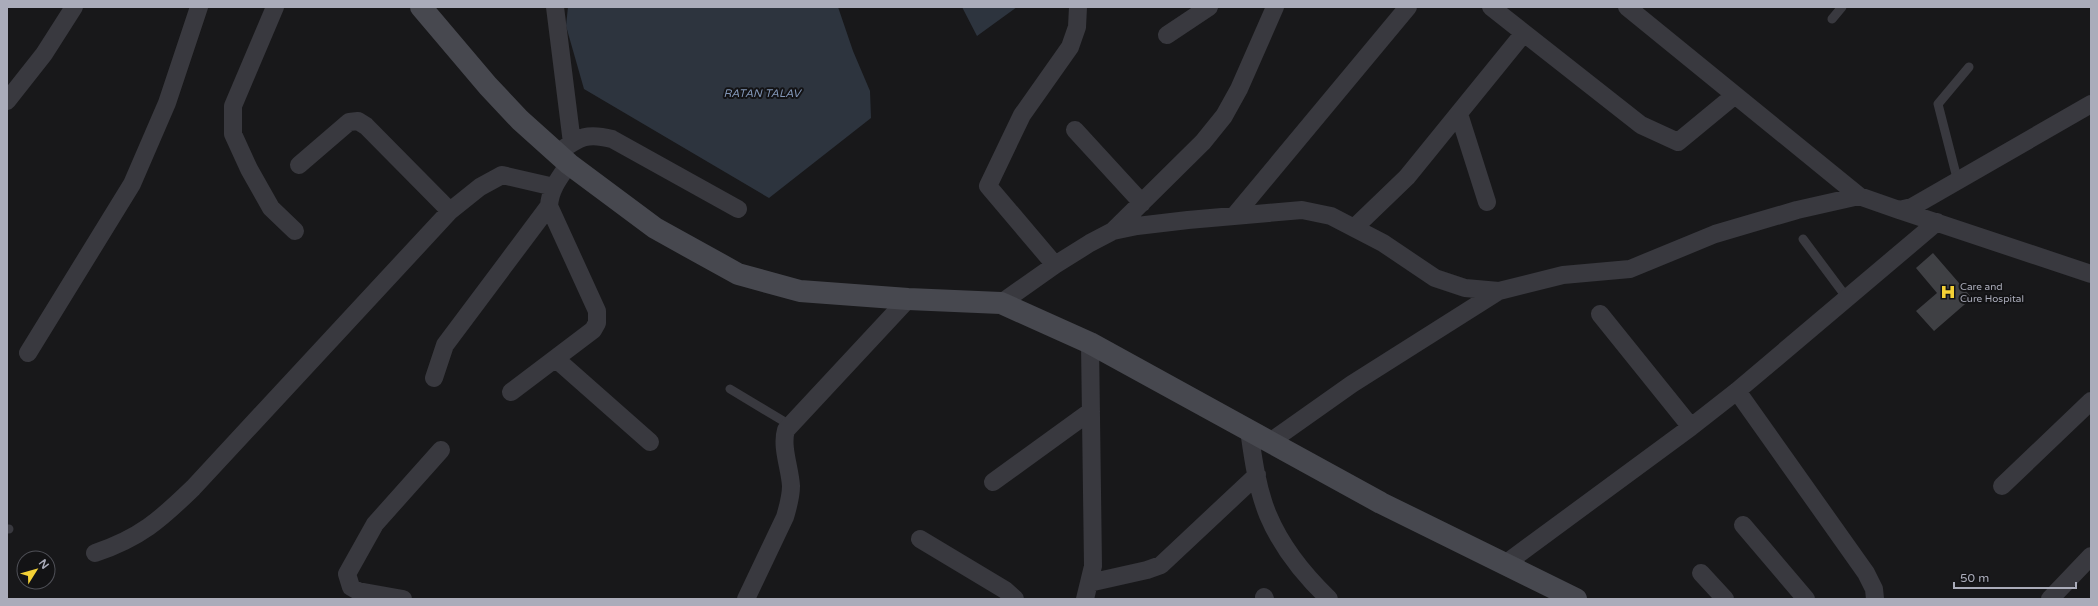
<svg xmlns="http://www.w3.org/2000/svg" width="2098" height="606" viewBox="0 0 2098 606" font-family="'Varela Round',sans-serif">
  <rect width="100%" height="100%" fill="#18181a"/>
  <!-- water -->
  <path fill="#2d343e" d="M568,7H838L853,51L870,91L871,118L769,198L584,89L566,26Z
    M962,7H1017L977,36Z"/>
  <!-- building -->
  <path fill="#3f4044" d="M1933,253L1972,298L1934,331L1916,311L1937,293L1916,268Z"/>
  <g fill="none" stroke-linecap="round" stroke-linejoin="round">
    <!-- lane -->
    <path stroke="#39393f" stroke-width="9" d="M1832,19L1842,7
      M1958,182L1938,104L1969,67
      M1803,239L1847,298
      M730,389L790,425
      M7,529H9"/>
    <!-- street -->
    <path stroke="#39393f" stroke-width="18" d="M275,7L233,106V134L249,169L271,208L295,231
      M555,7L572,143
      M1491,7L1641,125L1678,142L1735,95
      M1627,7L1859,196
      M1167,35L1209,7
      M7,101L44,54L74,7
      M1459,114L1487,202
      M1075,130L1142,203
      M557,153C579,138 585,132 612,139L738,209
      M299,165L349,122L358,121L366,126L450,211
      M1899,210L2091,274
      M1235,215L1408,7
      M1354,228L1407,177L1524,33
      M1113,231L1203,142L1224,116L1239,89L1275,7
      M1055,265L988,186L1022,115L1070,47L1077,27L1078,7
      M1001,303L1055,265L1090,243L1113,231L1137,226L1188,220L1302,210L1331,216L1383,243L1435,278L1465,288L1499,291L1563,275L1630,269L1715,234L1797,210L1859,196L1899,210L1912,207L2091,104
      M1600,314L1691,427
      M28,353L132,184L167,103L199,7
      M556,359L650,442
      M434,378L445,345L549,206
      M1737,391L1866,573L1874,589L1875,599
      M511,392L593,330L597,323V311L549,206C550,189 560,177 569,164
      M1249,430C1253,458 1257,488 1268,515C1281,546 1305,576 1329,599
      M1270,442L1352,384L1499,291
      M993,482L1091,411
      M2002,486L2091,401
      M1743,525L1806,599
      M920,539L1005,590L1015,599
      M95,553C140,538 160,520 193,488L450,211L480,187L502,175L554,187
      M1505,564L1691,427L1737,391L1937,222
      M1701,573L1725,599
      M1089,583L1147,570L1161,565L1257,475
      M1264,597L1265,599
      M403,599L358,591L351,587L347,574L375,524L441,450
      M746,599L785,517C788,507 791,497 791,486C790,468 781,447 786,430L908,299
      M1085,599L1093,566L1090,343
      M2050,599L2091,556"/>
    <!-- secondary -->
    <path stroke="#47484f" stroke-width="22" d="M421,7L488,86L520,120L569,164L655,228L738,274L800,291L908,299L1001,303L1090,343L1381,503L1576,599"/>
  </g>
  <!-- icons -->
  <defs>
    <g id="hospital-bare" transform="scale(1.2)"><path d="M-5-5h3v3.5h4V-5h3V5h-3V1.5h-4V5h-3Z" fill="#f4d136" stroke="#131315" stroke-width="2.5" paint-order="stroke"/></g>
  </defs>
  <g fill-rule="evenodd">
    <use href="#hospital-bare" x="1948" y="292"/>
  </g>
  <g text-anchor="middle" stroke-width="4" stroke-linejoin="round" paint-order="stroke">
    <!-- poi labels -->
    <g font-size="10" fill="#aaacba" stroke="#131315" text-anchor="start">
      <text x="1960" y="290">Care and<tspan x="1960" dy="12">Cure Hospital</tspan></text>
    </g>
    <!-- water labels -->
    <g font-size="11" font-style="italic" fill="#8195b5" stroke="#131315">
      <text x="762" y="97">RATAN TALAV</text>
    </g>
  </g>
  <!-- border -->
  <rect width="2098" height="606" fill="none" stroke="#aaacba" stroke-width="16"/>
  <!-- north arrow -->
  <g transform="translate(36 570) rotate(53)"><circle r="19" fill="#131315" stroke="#4f5057"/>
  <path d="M0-3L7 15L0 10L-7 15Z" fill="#f4d136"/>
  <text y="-6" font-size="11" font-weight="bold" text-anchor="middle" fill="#aaacba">N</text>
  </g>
  <!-- scale -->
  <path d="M1954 582v6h122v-6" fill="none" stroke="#aaacba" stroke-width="2"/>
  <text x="1960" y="582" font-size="12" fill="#aaacba" stroke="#131315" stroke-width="3" paint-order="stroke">50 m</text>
</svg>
